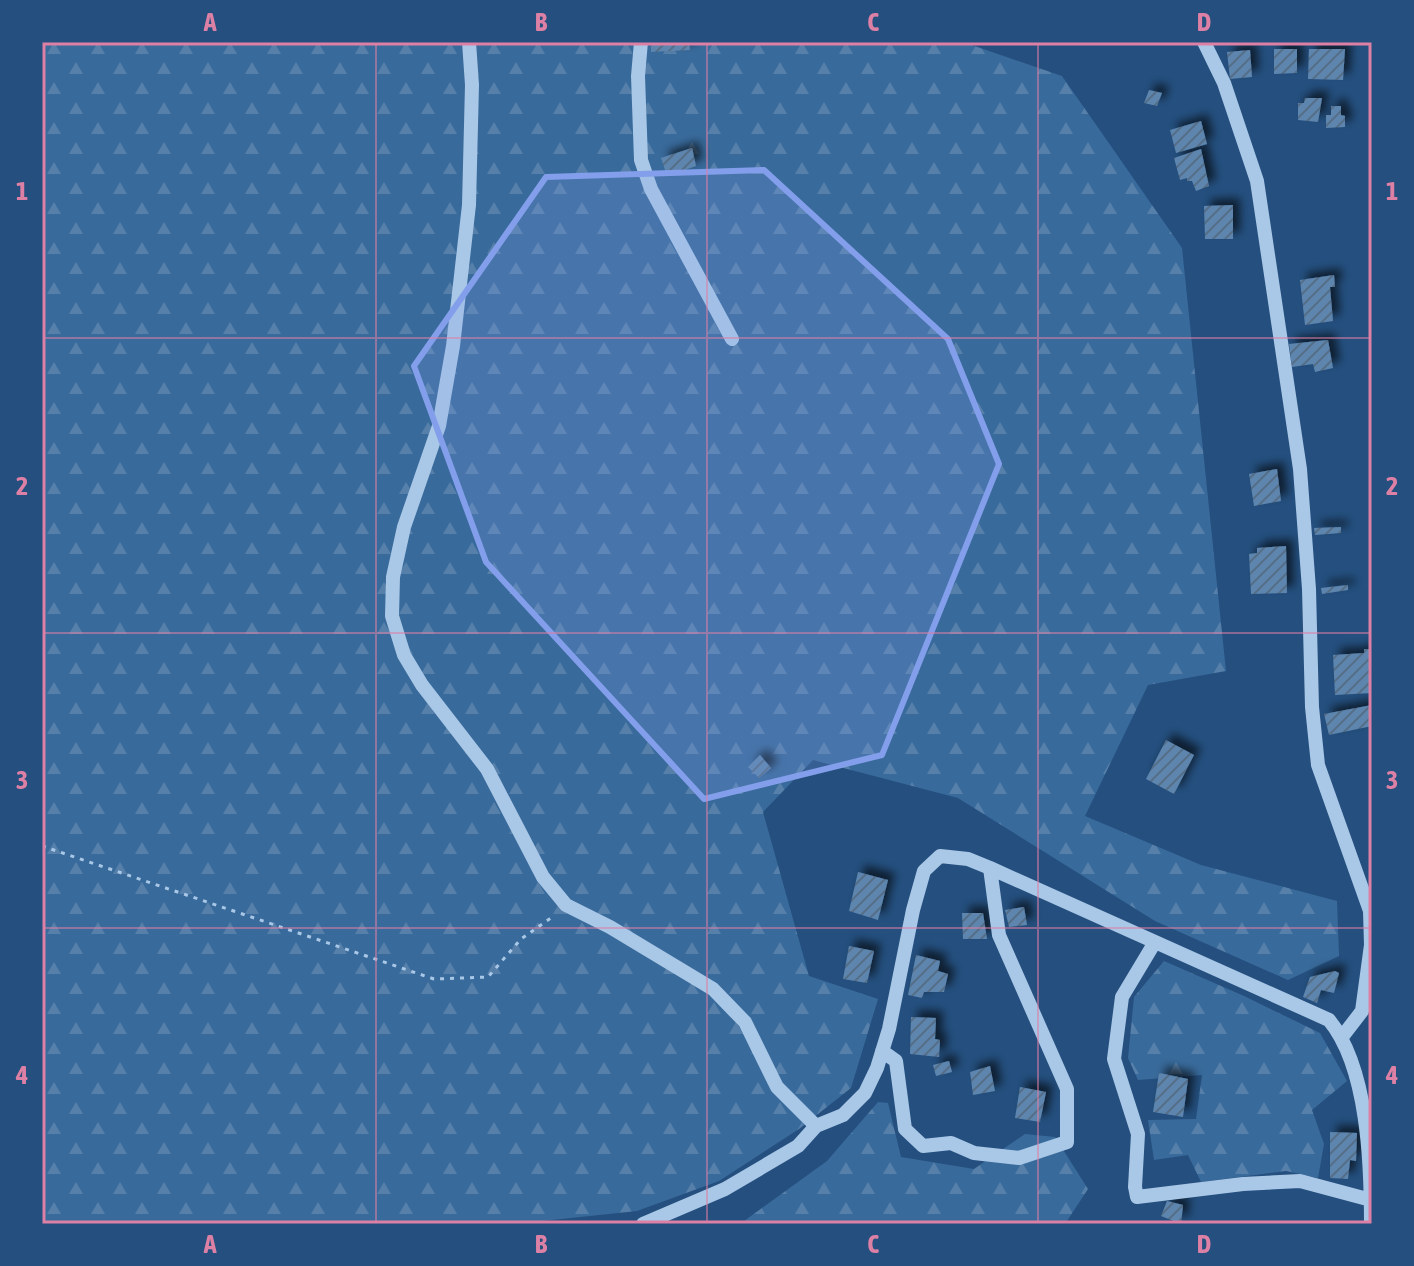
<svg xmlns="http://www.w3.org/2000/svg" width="1414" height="1266" viewBox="0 0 1414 1266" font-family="'Asap Condensed',sans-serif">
  <defs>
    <pattern id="forest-firs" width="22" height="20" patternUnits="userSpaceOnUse" patternTransform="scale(2)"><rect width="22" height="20" fill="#386a9b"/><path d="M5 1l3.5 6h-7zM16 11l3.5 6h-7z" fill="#5680aa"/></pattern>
    <pattern id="building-hatch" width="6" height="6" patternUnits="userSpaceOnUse" patternTransform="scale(2)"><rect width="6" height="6" fill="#5d85ae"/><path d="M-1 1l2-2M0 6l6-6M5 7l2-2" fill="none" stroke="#566e87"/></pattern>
    <filter id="shadow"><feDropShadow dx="7" dy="-7" stdDeviation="4" flood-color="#0009"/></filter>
  </defs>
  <rect width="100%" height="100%" fill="#244f7e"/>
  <!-- forest -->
  <path fill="url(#forest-firs)" d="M42,42H963L1062,76L1182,248L1226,671L1148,685L1085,816L1201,865L1337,901L1339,956L1288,980L1155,921L958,798L813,760L763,812L809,976L878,999L851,1088L799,1129L719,1181L637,1211L514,1224H42Z
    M1164,961L1244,996L1320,1033L1347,1081L1312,1110L1324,1144L1318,1178L1286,1171L1201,1182L1188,1155L1154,1160L1148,1120L1196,1119L1202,1075L1138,1080L1128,1058L1134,997Z
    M878,1102L888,1103L901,1157L974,1169L1025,1134L1055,1137L1088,1189L1065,1224H740L827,1161Z"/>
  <!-- building -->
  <path fill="url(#building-hatch)" filter="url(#shadow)" d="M689,42L690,50L651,52V43Z
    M1274,49H1297V73L1274,74Z
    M1309,49H1345L1343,80L1308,79Z
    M1250,50L1252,77L1230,79L1227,52Z
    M1149,90L1162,93L1157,106L1144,103Z
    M1305,98H1322L1318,122L1298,120V103H1304Z
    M1331,106H1341V115L1345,116V127L1326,128V115H1331Z
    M1201,121L1207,144L1176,153L1170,130Z
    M692,148L696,166L667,176L661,158Z
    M1201,149L1209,186L1196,191L1192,181H1187V178L1180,180L1174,158Z
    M1233,205V239H1205L1204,206Z
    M1334,275L1335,287H1330L1333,321L1305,325L1300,280Z
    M1328,340L1333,368L1315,372L1313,364L1292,367L1289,344Z
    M1277,469L1281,501L1254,506L1249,474Z
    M1341,527V533L1315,535L1314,528Z
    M1286,546L1287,593L1251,594L1249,554L1257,553V548Z
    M1348,585V590L1322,594L1321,588Z
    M1364,649H1372V693L1335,695L1333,655L1364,653Z
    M1372,705V726L1329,735L1324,714Z
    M1166,740L1194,755L1174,794L1146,779Z
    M760,755L771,768L759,778L748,767Z
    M858,872L888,880L878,920L849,911Z
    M1024,907L1027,925L1009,927L1005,910Z
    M962,913H983L987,939H963Z
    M849,946L874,951L867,983L843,979Z
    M916,955L940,961L938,971L948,974L944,992H924L922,998L908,995Z
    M1335,971L1339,973L1334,993L1321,990L1317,1003L1303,997L1310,977Z
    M911,1017L936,1018L935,1039L940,1040L939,1057L910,1054Z
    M949,1061L952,1072L936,1076L933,1065Z
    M990,1066L995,1091L973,1095L970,1072Z
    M1159,1073L1188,1079L1183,1117L1153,1112Z
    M1020,1087L1046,1092L1040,1122L1015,1118Z
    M1330,1132L1357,1133L1356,1161L1350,1160L1348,1179L1330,1178Z
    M1167,1201L1183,1205L1181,1224L1161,1216Z"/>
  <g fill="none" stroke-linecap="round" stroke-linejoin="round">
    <!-- path -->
    <path stroke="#a9c7e6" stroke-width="3" stroke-dasharray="4 6" stroke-linecap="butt" d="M42,846L434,979L488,977L521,939L555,915"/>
    <!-- minor -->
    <path stroke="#a9c7e6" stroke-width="14" d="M469,42L472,85L469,205L453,346L439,426L404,527L393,577L392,616L404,655L422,685L487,769L543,877L566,905L610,927L713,989L745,1022L777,1087L816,1126
      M641,42L638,76L641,160L651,189L732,339
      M1204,42L1224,83L1257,181L1300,469L1309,589L1312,707L1318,765L1370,911L1371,945L1362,1011L1342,1037
      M1155,942L1122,997L1114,1059L1138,1134L1135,1187L1137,1197L1243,1184L1300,1181L1371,1200
      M882,1051L896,1061L905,1129L923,1146L951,1143L974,1153L1019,1158L1067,1142V1089L999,935L990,868
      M643,1224L725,1189L798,1146L816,1126L843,1115L865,1093L877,1068L889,1029L913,910L924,871L940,856L968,859L990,868L1329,1020C1368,1067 1371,1164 1371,1224"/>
  </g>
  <!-- marked area -->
  <path fill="#839eea" fill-opacity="0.2" stroke="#839eea" stroke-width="6" stroke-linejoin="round" d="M764,170L948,339L999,464L882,755L704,799L486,562L414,366L546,177Z"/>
  <!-- grid -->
  <path fill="none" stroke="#dd80a5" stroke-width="2" stroke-opacity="0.55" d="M376,42V1224M707,42V1224M1038,42V1224M42,338H1372M42,633H1372M42,928H1372"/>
  <!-- border -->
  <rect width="1414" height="1266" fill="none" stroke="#244f7e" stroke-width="88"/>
  <rect x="44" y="44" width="1326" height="1178" fill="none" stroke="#dd80a5" stroke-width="3"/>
  <g font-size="26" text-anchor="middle" font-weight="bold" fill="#dd80a5">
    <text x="210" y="31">A</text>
    <text x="541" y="31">B</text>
    <text x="873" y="31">C</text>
    <text x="1204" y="31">D</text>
    <text x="22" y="200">1</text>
    <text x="1392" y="200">1</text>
    <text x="22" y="495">2</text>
    <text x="1392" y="495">2</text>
    <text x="22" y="789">3</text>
    <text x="1392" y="789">3</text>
    <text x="22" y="1084">4</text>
    <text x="1392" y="1084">4</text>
    <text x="210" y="1253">A</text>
    <text x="541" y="1253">B</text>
    <text x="873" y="1253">C</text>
    <text x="1204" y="1253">D</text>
  </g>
</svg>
